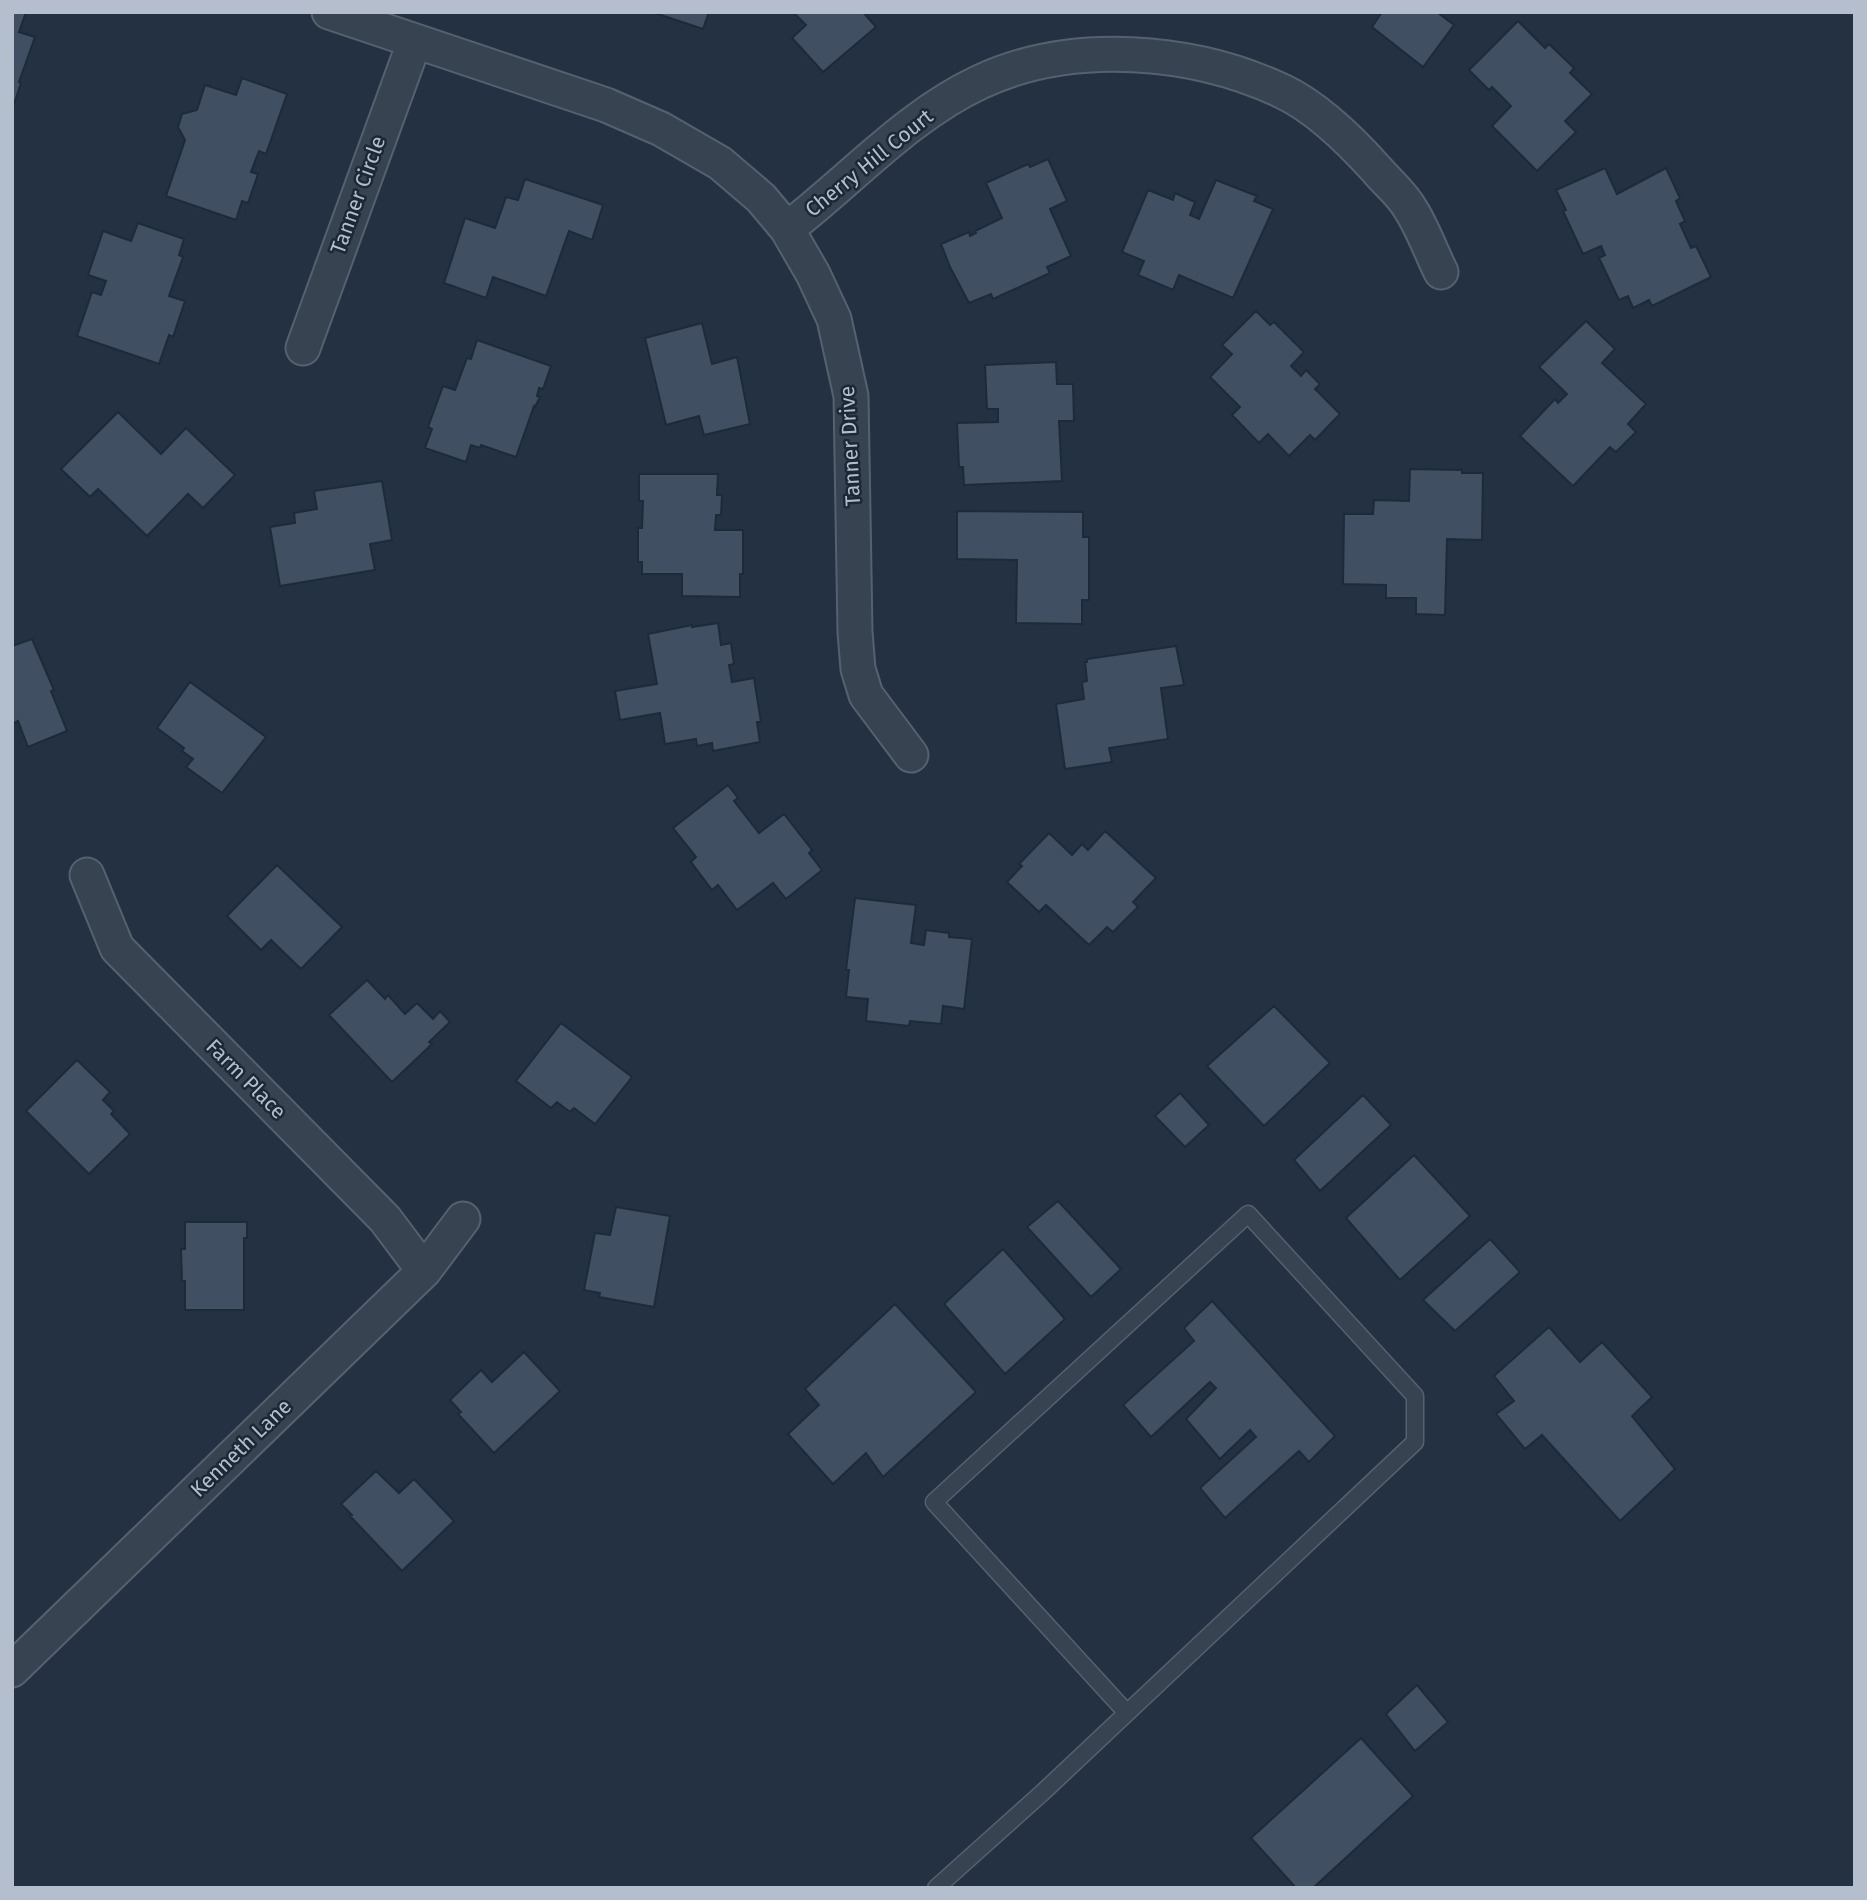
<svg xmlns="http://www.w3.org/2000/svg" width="1867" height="1900" viewBox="0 0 1867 1900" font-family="'Fira Sans',sans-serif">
  <rect width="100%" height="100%" fill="#243142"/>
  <!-- building -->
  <path fill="#404f62" stroke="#1f2a39" stroke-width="2" d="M12,12H26L19,32L35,37L19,82L21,83L14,104H12Z
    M652,12H709L703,29Z
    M796,12H863L876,27L823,72L792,38L806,25L795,14Z
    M1382,12H1437L1454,25L1423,67L1372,27Z
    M1518,21L1545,48L1549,44L1574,68L1570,73L1592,94L1565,121L1576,132L1537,171L1492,126L1511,106L1492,87L1489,90L1469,70Z
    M242,78L287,94L266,154L259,151L251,172L258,174L248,203L242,201L236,220L166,196L185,140L178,127L182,114L197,110L205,85L236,95Z
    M1048,159L1067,201L1050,209L1071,256L1047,267L1050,273L993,299L991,294L969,303L950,267L941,244L969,232L970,236L976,233L975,231L1002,218L986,183L1028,164L1030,167Z
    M1605,168L1617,194L1666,168L1680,198L1676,201L1685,221L1680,224L1691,248L1696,246L1711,277L1652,306L1649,300L1633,308L1628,296L1619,300L1599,258L1605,255L1601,246L1583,254L1563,211L1566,210L1556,190Z
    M525,179L603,205L592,240L569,231L546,296L493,277L486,298L444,283L465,218L495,228L506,197L518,200Z
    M1216,180L1257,196L1254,201L1273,209L1233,298L1179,275L1173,290L1138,275L1144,261L1122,252L1148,190L1173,200L1175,193L1195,202L1190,215L1199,219Z
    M138,223L184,239L179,255L183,257L169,296L185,301L173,337L169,335L159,364L77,336L92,292L101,295L106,281L88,275L103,231L131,241Z
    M1256,311L1270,325L1274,322L1304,352L1291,366L1301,376L1306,370L1320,384L1315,389L1340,414L1315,440L1310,435L1289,456L1268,434L1259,443L1232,415L1240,407L1210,377L1232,354L1222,345Z
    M1586,321L1615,349L1602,363L1646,404L1628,424L1636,432L1616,452L1610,447L1573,486L1520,436L1555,399L1558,403L1567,394L1539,367Z
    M702,323L712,364L737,357L750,424L704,435L699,416L666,425L645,338Z
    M477,340L551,366L543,389L539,388L537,396L540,397L535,407L534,406L516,457L481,445L480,448L471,445L466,462L425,448L432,429L428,427L443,386L455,390L467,358L471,359Z
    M1056,362L1057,384H1073L1074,421H1059L1062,481L964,485L963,467H959L957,423L998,422V409H987L985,365Z
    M118,412L161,454L186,428L235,475L203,508L188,494L147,536L98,489L90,497L61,469Z
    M1410,469L1462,470V473H1483L1482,540L1447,539L1445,615L1416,614V598H1386V585L1343,584L1344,514H1373L1374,500L1409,501Z
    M639,474H718L717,495H722L721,515H716L715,530H743V574H740V597L682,596V574H642V562H638V528H642L643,501H639Z
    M382,481L392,540L370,544L375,570L280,586L270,527L295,523L294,513L317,509L314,491Z
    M957,511L1083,512V537H1089V600H1082V624L1016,623L1017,560L957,559Z
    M718,623L721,645L731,643L734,664L729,665L732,682L754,678L761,722H757L760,742L713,751L712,743L697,746L696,739L665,744L660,713L620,720L615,691L657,684L648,634L692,625V627Z
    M32,639L54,690L51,691L67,731L28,747L18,721L12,724V646Z
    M1176,646L1184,685L1161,688L1168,739L1109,748L1112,762L1065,769L1056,704L1084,699L1082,682L1087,681L1085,662H1087V659Z
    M190,682L266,737L222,793L186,767L193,759L182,751L184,748L157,728Z
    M728,785L738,798L734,801L759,833L784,814L812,850L809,853L822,870L786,899L773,883L737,910L718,885L712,890L691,862L696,857L673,828Z
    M1105,831L1156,878L1133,902L1138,907L1113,932L1107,927L1089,945L1046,905L1039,912L1007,882L1022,866L1019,864L1049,833L1072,855L1082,844L1088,850Z
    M277,865L342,927L301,969L271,940L261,950L227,916Z
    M855,898L916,905L911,943L924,945L926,930L949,933V937L972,939L964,1009L943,1006L941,1024L910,1021L909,1026L866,1021L868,999L846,997L849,970H846Z
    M367,980L385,999L388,995L405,1014L417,1003L433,1019L440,1011L450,1022L429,1042L432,1044L392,1082L329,1015Z
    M1274,1006L1330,1063L1264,1126L1207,1066Z
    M561,1023L632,1077L595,1124L574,1108L570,1112L557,1102L551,1108L516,1081Z
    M77,1060L110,1092L103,1100L114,1111L111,1114L130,1134L89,1174L26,1111Z
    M1180,1093L1209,1125L1185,1147L1155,1116Z
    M1363,1095L1391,1125L1320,1191L1294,1160Z
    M1414,1155L1470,1216L1400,1280L1346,1218Z
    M1058,1201L1121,1269L1091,1297L1027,1227Z
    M616,1207L670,1216L654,1307L599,1297L600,1293L584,1290L595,1233L610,1235Z
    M185,1222H247V1238H244V1310H185V1281H182L181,1249H185Z
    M1490,1239L1520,1272L1455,1331L1423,1300Z
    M1003,1249L1065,1319L1005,1374L944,1304Z
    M1212,1301L1335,1436L1309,1462L1299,1451L1225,1518L1200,1488L1256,1437L1250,1430L1220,1459L1186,1419L1216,1388L1210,1382L1151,1437L1123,1405L1194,1341L1184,1328Z
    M895,1304L976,1392L883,1477L866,1453L833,1484L788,1434L819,1405L805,1389Z
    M1549,1327L1580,1362L1602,1342L1652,1397L1632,1416L1675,1469L1620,1521L1542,1435L1525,1449L1496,1414L1514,1401L1494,1376Z
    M524,1352L560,1391L494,1453L458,1414L461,1412L450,1400L481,1370L492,1382Z
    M376,1471L399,1493L414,1479L454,1521L402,1571L350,1516L352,1515L341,1504Z
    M1417,1685L1448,1722L1415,1751L1386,1714Z
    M1361,1738L1413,1796L1313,1888H1296L1251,1838Z"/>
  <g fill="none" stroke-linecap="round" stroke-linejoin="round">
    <!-- lane casing -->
    <g stroke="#56616f" stroke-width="19">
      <path id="lane" d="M936,1888L1042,1793L1415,1442V1396L1248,1214L934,1502L1127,1713"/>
    </g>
    <!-- street casing -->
    <g stroke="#56616f" stroke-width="37">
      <path id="street" d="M329,12L606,105L661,129L720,163L761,198L787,229L813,274L834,319L851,396L855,632L858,669L866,695L911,755
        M787,229C851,180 907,116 980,82C1072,39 1194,49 1284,92C1319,109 1351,141 1377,170C1388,183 1403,195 1411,210C1423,229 1431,252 1441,272
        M303,348L414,43
        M87,875L117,948L385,1219L424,1271
        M12,1670L424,1271L463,1219"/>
    </g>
    <!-- lane -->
    <use href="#lane" stroke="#384352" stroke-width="16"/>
    <!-- street -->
    <use href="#street" stroke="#384352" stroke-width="33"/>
  </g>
  <g text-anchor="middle" stroke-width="5" stroke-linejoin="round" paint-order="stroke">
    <!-- street labels -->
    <g font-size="21" fill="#b5becc" stroke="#1d2837">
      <text transform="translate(869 163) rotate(-39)" y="7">Cherry Hill Court</text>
      <text transform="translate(358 195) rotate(-70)" y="7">Tanner Circle</text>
      <text transform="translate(850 446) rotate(-93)" y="7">Tanner Drive</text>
      <text transform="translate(246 1079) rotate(45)" y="7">Farm Place</text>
      <text transform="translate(241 1448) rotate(-44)" y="7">Kenneth Lane</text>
    </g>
  </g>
  <!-- border -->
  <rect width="1867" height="1900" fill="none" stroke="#b5becc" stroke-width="28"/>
</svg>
